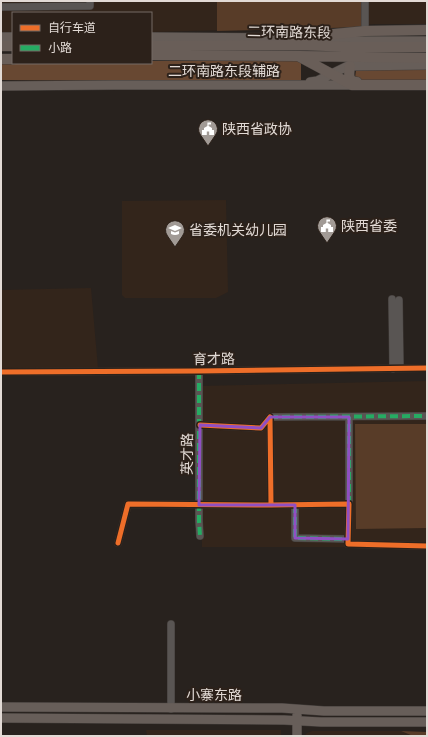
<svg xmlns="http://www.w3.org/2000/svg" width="428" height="737" viewBox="0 0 428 737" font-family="Figtree,'Noto Sans SC',sans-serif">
  <rect width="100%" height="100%" fill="#28221e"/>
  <!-- built -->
  <path fill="#33251b" d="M1,1H427V24H375L306,28L151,32V13H13V32H1Z
    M226,200L228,292L216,298H125L122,295V201Z
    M91,288L98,368L1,369V290Z
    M427,381V547H202L199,386Z
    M146,730H281V736H147Z
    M312,731H401L413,736H304L307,733Z"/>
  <!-- green -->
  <path fill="#583c28" d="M217,1H365L366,27L217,31Z
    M355,424H427V528L356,529Z
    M401,731L427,732V736H413Z"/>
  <!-- forest -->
  <path fill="#684832" d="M151,61H301V82L1,80V64L151,63Z
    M356,70H427V80H357L355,78Z"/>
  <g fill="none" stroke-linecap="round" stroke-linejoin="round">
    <!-- minor casing -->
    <g stroke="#423d3a" stroke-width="8">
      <path id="minor" d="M1,7L90,6V1
        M365,31V1
        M392,299L393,369
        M399,300L400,368
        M199,371V521L200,536
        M1,372L199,371L427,368
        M270,417L427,416
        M200,425L261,428L270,417L271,505L349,504L348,544L427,546
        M349,504V417
        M295,505V538L348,539
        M118,543L128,504L271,505
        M171,709V624"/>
    </g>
    <!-- major casing -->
    <g stroke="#423d3a" stroke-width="10">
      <path id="major" d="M1,37H13
        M151,37L300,38
        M318,39L361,41H427
        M350,66L427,65
        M310,82L317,81L354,63
        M1,86L115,85H352
        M1,707L282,708L324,711H427
        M1,718L284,720L321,722H427
        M297,736V715"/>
    </g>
    <!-- highway casing -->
    <g stroke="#423d3a" stroke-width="11">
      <path id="highway" d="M293,38L365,31L427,30
        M1,46H13
        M151,46L301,45L351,47H427
        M151,55L299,56L427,58
        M300,57L352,85H427
        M1,59H13
        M350,66C349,73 347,82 357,82"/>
    </g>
    <!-- minor -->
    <use href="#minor" stroke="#595553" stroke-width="7"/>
    <!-- major -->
    <use href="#major" stroke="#675e59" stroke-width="9"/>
    <!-- highway -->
    <use href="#highway" stroke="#695e58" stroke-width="10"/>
    <!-- quiet -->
    <path stroke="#26ab63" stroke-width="4" stroke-dasharray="8 4" stroke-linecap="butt" d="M199,371V521L200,536
      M270,417L427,416
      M349,504V417
      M295,505V538L348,539"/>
    <!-- cycleway casing -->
    <g stroke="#2c211a" stroke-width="8">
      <path id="cycleway" d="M1,372L199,371L427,368
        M200,425L261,428L270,417L271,505L349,504L348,544L427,546
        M118,543L128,504L271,505"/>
    </g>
    <!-- cycleway -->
    <use href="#cycleway" stroke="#ee6e29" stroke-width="5"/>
  </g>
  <!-- marked area -->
  <path fill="none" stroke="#904fc3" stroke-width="3" stroke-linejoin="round" d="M270,417H349L348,539L295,538V505H199L200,425L261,428Z"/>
  <!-- icons -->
  <defs>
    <g id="civic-pin" transform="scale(1)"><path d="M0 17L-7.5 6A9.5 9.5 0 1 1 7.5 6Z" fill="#a19a95" stroke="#2c211a"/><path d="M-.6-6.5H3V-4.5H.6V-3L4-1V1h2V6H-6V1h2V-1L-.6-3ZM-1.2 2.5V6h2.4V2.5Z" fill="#fff"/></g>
    <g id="school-pin" transform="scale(1)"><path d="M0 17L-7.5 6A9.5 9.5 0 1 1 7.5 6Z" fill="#a19a95" stroke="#2c211a"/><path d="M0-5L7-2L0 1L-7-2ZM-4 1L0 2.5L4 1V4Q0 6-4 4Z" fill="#fff"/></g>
  </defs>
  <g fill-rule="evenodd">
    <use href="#civic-pin" x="208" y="129"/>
    <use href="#civic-pin" x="327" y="226"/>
    <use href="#school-pin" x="175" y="230"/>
  </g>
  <g text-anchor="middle" stroke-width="4" stroke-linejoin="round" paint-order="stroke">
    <!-- street labels -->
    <g font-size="14" fill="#e2dad5" stroke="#2c211a">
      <text transform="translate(289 32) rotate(1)" y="5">二环南路东段</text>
      <text x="224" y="76">二环南路东段辅路</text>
      <text transform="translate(214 359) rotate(-1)" y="5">育才路</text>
      <text transform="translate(187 454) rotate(-89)" y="5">英才路</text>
      <text x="214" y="700">小寨东路</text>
    </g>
    <!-- poi labels -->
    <g font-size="14" fill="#e2dad5" stroke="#2c211a" text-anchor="start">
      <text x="222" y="134">陕西省政协</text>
      <text x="341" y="231">陕西省委</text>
      <text x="189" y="235">省委机关幼儿园</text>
    </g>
  </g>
  <!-- border -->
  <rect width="428" height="737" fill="none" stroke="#e2dad5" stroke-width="4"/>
  <!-- legend -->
  <rect x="12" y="12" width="140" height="52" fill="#2c211a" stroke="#756b65"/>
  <rect x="20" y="25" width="20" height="6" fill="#ee6e29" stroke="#756b65"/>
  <text x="48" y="32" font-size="12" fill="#e2dad5">自行车道</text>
  <rect x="20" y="45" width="20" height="6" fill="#26ab63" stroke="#756b65"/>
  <text x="48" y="52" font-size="12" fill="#e2dad5">小路</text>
</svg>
